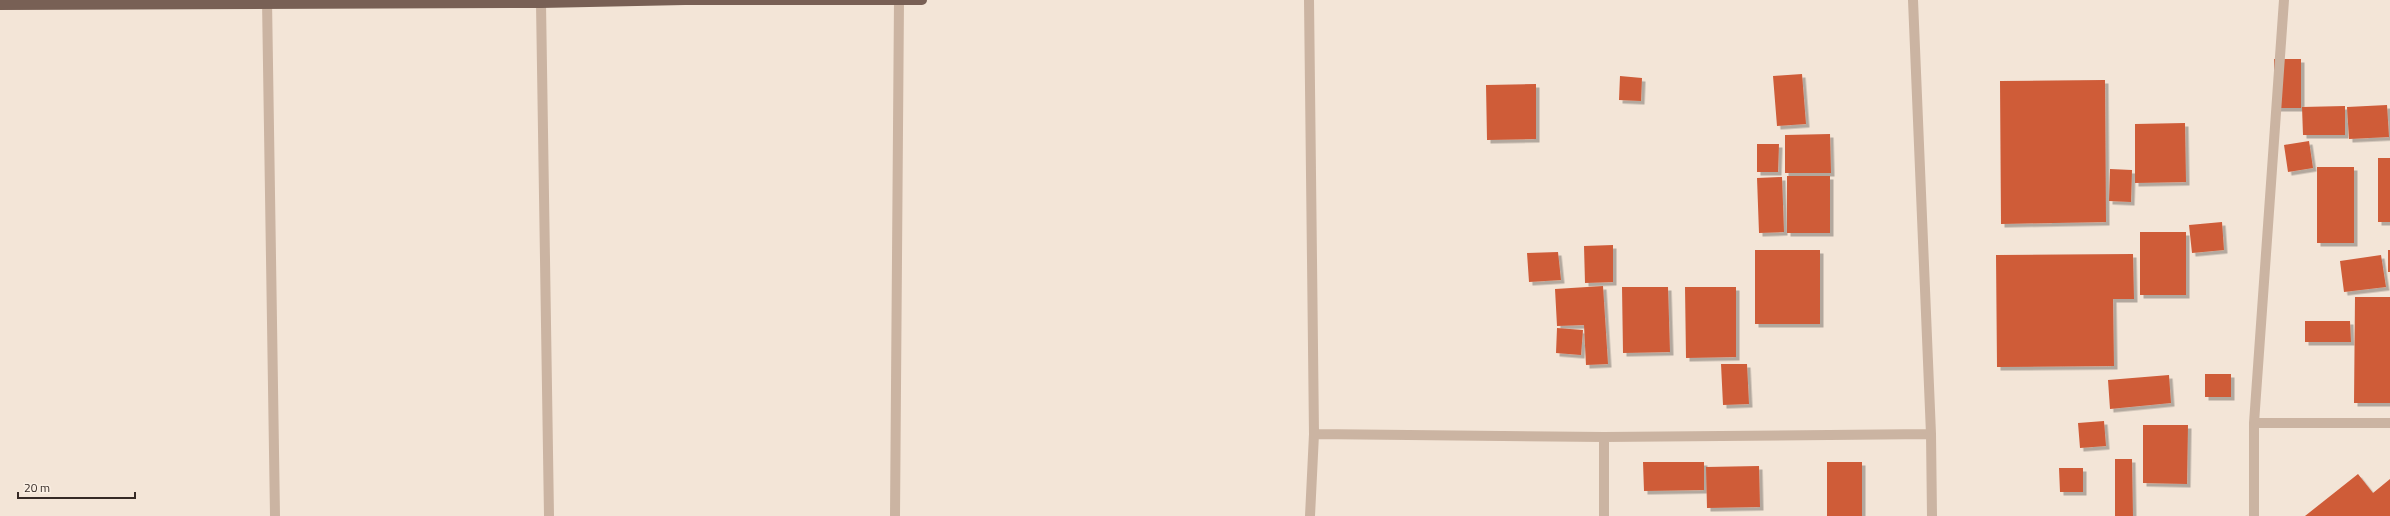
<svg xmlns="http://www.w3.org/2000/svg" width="2390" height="516" viewBox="0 0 2390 516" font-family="'Titillium Web',sans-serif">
  <defs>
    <filter id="shadow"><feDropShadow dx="3.5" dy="3.5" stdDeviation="0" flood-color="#0004"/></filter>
  </defs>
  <rect width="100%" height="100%" fill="#f3e5d7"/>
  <!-- building -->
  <path fill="#cf5c39" filter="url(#shadow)" d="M2274,59H2301V108H2274Z
    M1802,74L1806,124L1777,126L1773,76Z
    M1620,76L1642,78L1641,101L1619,100Z
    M2105,80L2106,222L2001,224L2000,81Z
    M1536,84V139L1487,140L1486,85Z
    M2387,105L2389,137L2349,139L2347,107Z
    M2345,106V135H2303L2302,107Z
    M2185,123L2186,182L2135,183V124Z
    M1830,134L1831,173H1785V135Z
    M2309,141L2313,168L2288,172L2284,145Z
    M1757,144H1779L1778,172H1757Z
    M2378,158H2390V222H2378Z
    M2317,167H2354V243H2317Z
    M2110,169L2132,170L2131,202L2109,201Z
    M1787,176H1830V233H1787Z
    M1782,177L1784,232L1759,233L1757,178Z
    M2222,222L2224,250L2192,253L2189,225Z
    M2140,232H2186V295H2140Z
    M1613,245V282L1585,283L1584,246Z
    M1755,250H1820V324H1755Z
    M2388,250H2390V272H2388Z
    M1558,252L1561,280L1529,282L1527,253Z
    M2133,254L2134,299H2113L2114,366L1997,367L1996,255Z
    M2381,255L2386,287L2344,292L2340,261Z
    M1603,286L1608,364L1586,365L1584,325L1557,326L1555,289Z
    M1622,287H1668L1670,352L1623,353Z
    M1685,287H1736V357L1686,358Z
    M2355,297H2390V403H2354Z
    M2305,321H2350L2351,342H2305Z
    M1557,328L1583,330L1581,355L1556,353Z
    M1721,364H1747L1749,404L1723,405Z
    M2205,374H2231V397H2205Z
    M2169,375L2171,403L2110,409L2108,380Z
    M2104,421L2106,446L2080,448L2078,423Z
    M2143,425H2188L2187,484L2143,483Z
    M2115,459H2132L2133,516H2115Z
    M1643,462H1704V490L1644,491Z
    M1827,462H1862V516H1827Z
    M1759,466L1760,507L1707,508L1706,467Z
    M2059,468H2083V492H2060Z
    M2358,474L2373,493L2390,479V516H2305Z"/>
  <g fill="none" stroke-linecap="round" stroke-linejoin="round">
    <!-- minor -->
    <path stroke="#cbb4a2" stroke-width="10" d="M267,0L275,516
      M1309,0L1314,434L1310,516
      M1913,0L1931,434L1932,516
      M541,3L549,516
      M2254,423H2390
      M1314,434L1604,437L1931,434
      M895,516L899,0
      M1604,516V437
      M2254,516V423L2284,0"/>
    <!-- major -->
    <path stroke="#786055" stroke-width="10" d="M687,0H922
      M0,5L541,3L685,0"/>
  </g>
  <!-- scale -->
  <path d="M18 492v6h117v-6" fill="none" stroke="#352a25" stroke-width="2"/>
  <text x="24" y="492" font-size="12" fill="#352a25" stroke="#faefe3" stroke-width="3" paint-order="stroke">20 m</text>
</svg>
